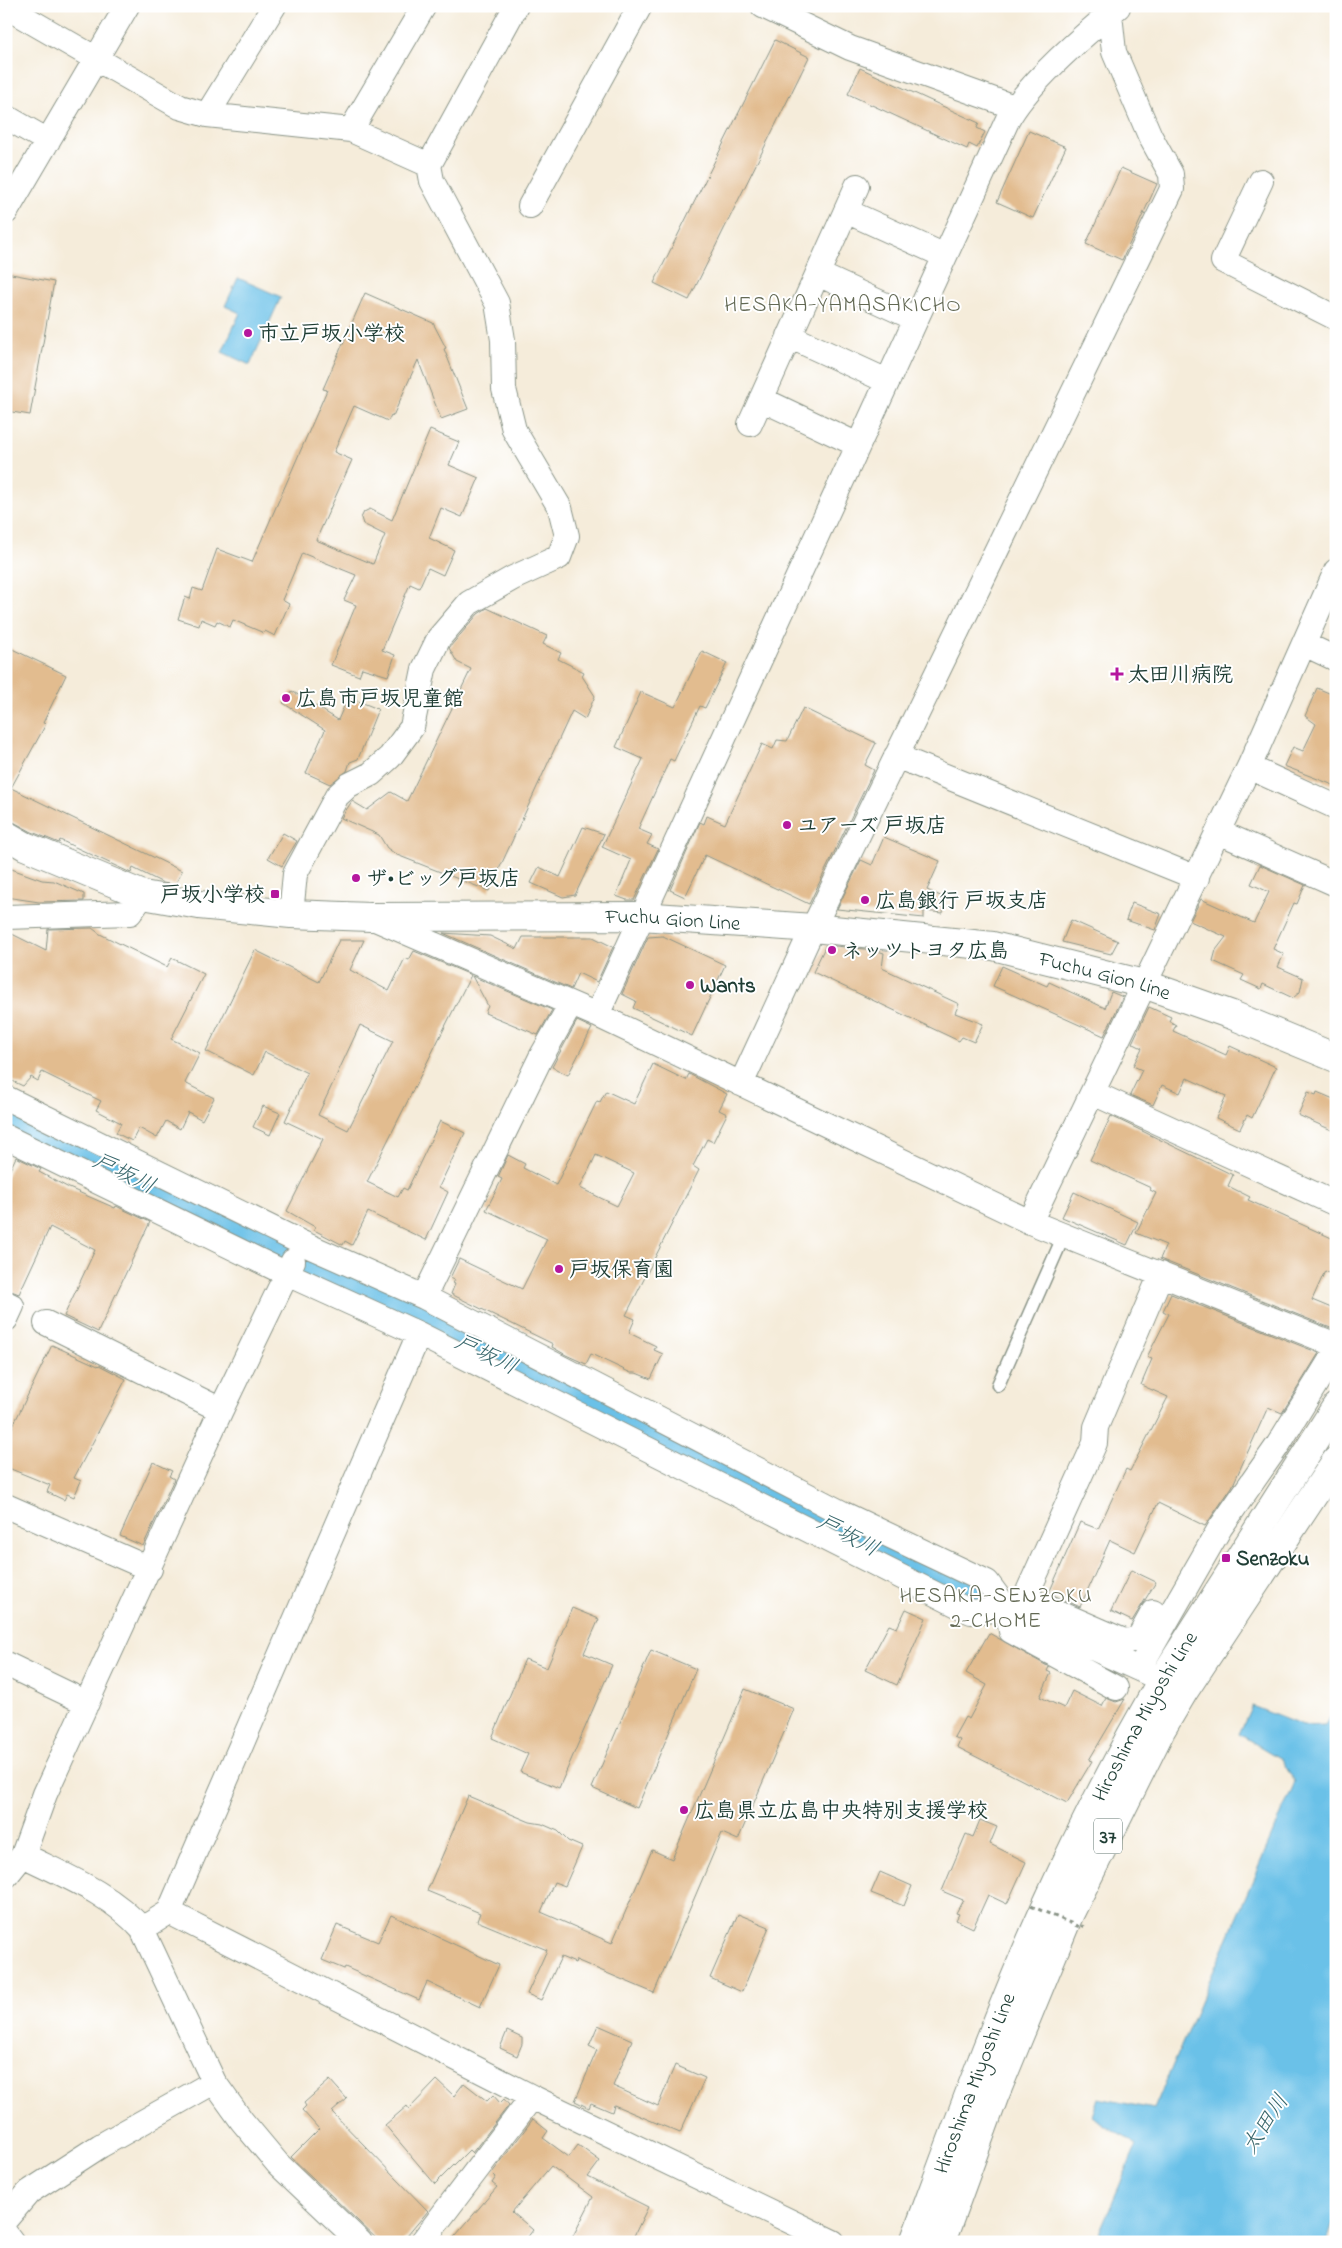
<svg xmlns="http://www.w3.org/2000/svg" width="1342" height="2248" viewBox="0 0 1342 2248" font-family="'Indie Flower','Klee One',sans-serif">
  <rect width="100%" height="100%" fill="#fff"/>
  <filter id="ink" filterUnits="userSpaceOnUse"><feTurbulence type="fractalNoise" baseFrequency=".02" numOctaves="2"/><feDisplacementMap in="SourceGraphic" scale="10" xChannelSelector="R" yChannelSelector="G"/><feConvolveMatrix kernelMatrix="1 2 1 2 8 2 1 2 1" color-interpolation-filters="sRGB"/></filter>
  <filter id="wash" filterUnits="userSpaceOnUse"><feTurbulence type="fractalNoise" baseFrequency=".0096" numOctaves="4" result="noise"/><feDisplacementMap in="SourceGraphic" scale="20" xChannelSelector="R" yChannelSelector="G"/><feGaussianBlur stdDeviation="1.12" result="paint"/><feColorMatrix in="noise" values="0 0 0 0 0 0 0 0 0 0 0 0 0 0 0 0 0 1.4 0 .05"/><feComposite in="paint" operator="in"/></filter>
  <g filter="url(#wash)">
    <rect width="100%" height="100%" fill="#f5ecda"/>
    <!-- water -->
    <path fill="#6bc1e8" stroke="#457f8e" d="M238,278L281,297L250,365L222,352L240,313L225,306Z
      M1252,1706L1303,1726L1325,1725L1336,1707V2214L1327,2242H1095L1137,2145L1092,2116L1098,2098L1154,2109L1295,1782L1281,1759L1239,1734Z"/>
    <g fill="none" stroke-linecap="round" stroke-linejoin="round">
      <!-- river -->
      <path stroke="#6bc1e8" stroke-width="36" d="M6,1117L112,1165L541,1379L662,1434L764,1486L852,1539L915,1564L967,1590"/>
    </g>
    <g id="blocks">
      <!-- building -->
      <path fill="#e2bc8f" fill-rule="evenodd" d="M775,40L809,57L689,300L654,283Z
        M860,68L979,123L977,128L985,132L977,148L969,144L967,149L848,94Z
        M1029,131L1066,147L1033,218L997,202Z
        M1121,168L1157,184L1122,260L1086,244Z
        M6,273L54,282L30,415L6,411Z
        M365,293L433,323L446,348L444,349L468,409L441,419L418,360L393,416L391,415L388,421L354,406L334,452L352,460L316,540L373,564L385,535L363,524L361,518L364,512L370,509L392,520L430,430L459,442L449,465L479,478L462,517L441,508L429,538L454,550L443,575L428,568L419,588L410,584L382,650L395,655L388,676L362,668L359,676L331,665L356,605L344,600L356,575L302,553L282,600L289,604L275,636L265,631L264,633L233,620L230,627L217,621L215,625L201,619L199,626L178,619L185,597L190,599L193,588L202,591L217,549L252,562L327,390L323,389Z
        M487,608L547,636L543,644L561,653L558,659L584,672L582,676L595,696L585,719L572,711L489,891L397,855L387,848L379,835L341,818L352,801L367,810L391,792L407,801L471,669L457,662L449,648L478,614Z
        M6,646L66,675L43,723L46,724L11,788L182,871L175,885L163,883L133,868L131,873L60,840L59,843L32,832L6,818Z
        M702,651L727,663L705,708L700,706L674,761L670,759L638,829L652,835L647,844L658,849L634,900H627L616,896L631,860L602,847L643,759L616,747L641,692L675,707Z
        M1317,688L1336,696V786L1284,766L1293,747L1303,751L1316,724L1305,716Z
        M292,691L338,720L348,697L378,709L358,759L350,762L347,771L330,784L306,773L325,730L283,703Z
        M803,708L876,743L865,765L874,770L809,904L705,855L685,897L670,890L700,822L704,824L707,816L725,824L762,744L773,749L777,740L787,741Z
        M583,827L604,834L575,895L563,897L531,883L539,867L560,877Z
        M283,833L297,841L282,866L268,858Z
        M884,837L940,861L927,890L945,898L943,913L924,911V918L837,909L861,860L872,865Z
        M1260,865L1305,885L1297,904L1294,903L1273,949L1284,954L1278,967L1303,978L1300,992L1293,998L1263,984L1261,989L1241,980L1244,975L1213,961L1216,950L1226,937L1190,921L1201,899L1254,923L1269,892L1251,884Z
        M6,867L42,880L54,881L84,894V901L39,902L6,897Z
        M1132,903L1161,914L1155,930L1126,920Z
        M1071,920L1118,941L1111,954L1062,942Z
        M92,928L100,934L167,967L172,958L204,974L171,1039L200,1053L185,1083L214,1098L202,1120L188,1112L180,1129L166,1121L157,1138L139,1128L132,1141L116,1133L121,1123L96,1110L101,1101L42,1072L38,1081L31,1077L23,1086L6,1078V931L46,951L48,929Z
        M443,933L490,936L517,949L523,937H593L613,947L597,982L578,973L571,989Z
        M663,936L725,965L692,1036L633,1008L636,1001L622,994L648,937Z
        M339,940H364L350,970L389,991L405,958L409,960L414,951L471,975L367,1182L398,1197L403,1188L407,1190L440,1121L465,1133L439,1187L448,1192L426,1240L368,1212L352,1245L345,1241L343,1245L314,1230L315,1227L287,1211L323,1139L285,1121L307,1073L265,1052L254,1075L206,1051L255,950L319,982ZM360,1025L393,1041L348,1130L318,1115Z
        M826,945L874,950L884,953L882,968L959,1004L955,1013L983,1024L974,1042L962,1037L959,1041L813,972Z
        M1002,966L1047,986L1049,982L1105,1008L1111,992L1123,997L1104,1036L993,986Z
        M472,976L552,1010L538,1035L485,1013L488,1006Z
        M1149,1007L1171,1017L1169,1021L1176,1025L1173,1031L1226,1055L1230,1046L1276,1067L1252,1118L1247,1115L1240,1129L1216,1118L1226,1096L1187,1078L1180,1093L1162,1085L1153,1105L1130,1095L1142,1070L1133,1066L1142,1048L1132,1043Z
        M577,1021L592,1028L568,1075L552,1067Z
        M653,1064L686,1080L689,1074L727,1094L719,1110L727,1114L713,1142L707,1139L693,1166L699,1170L626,1315L635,1319L629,1333L656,1346L654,1350L663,1354L651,1379L636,1373H631L591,1354L586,1364L566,1355L552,1347L553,1344L451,1294L455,1284L453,1283L455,1280L450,1278L459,1259L522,1289L547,1239L486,1210L502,1179L498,1177L508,1155L525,1164L523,1168L556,1185L597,1101L600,1102L606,1091L634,1104ZM596,1155L634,1173L617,1206L580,1188Z
        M1308,1092L1316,1095L1317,1092L1336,1100V1132L1298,1115Z
        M263,1106L280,1113L270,1135L253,1127Z
        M1111,1116L1233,1175L1228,1186L1250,1197L1248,1200L1336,1240V1276L1325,1271L1312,1300L1336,1310V1322L1333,1329L1160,1259L1166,1245L1136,1233L1156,1193L1150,1190L1151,1188L1090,1160Z
        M16,1157L41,1169L39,1172L69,1188L115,1208L116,1206L150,1222L98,1332L64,1316L95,1250L50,1227L19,1294L6,1289V1178Z
        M1074,1192L1138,1222L1127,1245L1062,1217Z
        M1171,1294L1319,1353L1282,1413L1268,1407L1232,1487L1205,1526L1158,1503L1135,1552L1110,1540L1080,1607L1049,1593L1080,1522L1098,1529L1126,1469L1130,1471L1168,1397L1141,1385L1152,1359L1147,1357L1169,1314L1163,1311Z
        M52,1345L98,1366L99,1365L126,1379L74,1478L81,1481L74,1497L67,1494L64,1500L47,1492L50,1485L6,1467V1440Z
        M153,1462L172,1471L169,1476L174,1479L143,1546L120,1536Z
        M1131,1570L1156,1582L1132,1621L1111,1611Z
        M572,1608L599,1619L584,1653L612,1665L559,1788L520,1772L528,1754L492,1738L525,1659L547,1668Z
        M906,1609L926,1618L897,1685L865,1670L889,1625L897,1628Z
        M989,1633L1049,1667L1047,1671L1051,1673L1040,1697L1064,1708L1072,1691L1102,1706L1106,1698L1116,1702L1125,1699L1089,1760L1092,1761L1067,1803L957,1747L960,1740L954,1737L965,1717L969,1719L987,1685L966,1673Z
        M651,1650L696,1669L637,1808L592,1788Z
        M745,1689L794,1709L738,1840L722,1833L654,1993L576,1960L575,1963L561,1957L541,2000L527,1994L547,1950L477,1921L480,1913L427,1891L468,1796L530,1822L542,1824L558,1831L568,1841L582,1847L565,1886L554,1882L541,1912L612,1943L652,1850L672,1859Z
        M980,1820L997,1827L990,1844L1026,1862L1007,1904L988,1895L973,1928L956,1920L959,1914L956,1913L963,1900L942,1891L966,1834L973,1837Z
        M880,1872L912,1886L904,1906L871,1893Z
        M738,1914L769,1927L742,1992L710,1978Z
        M391,1915L499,1965L480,2007L427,1982L419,2000L345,1967L344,1969L322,1960L337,1925L378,1942Z
        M598,2025L632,2040L613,2086L658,2106L675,2065L705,2078L680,2133L614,2105L612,2112L591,2103L589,2108L575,2101L597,2050L589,2046Z
        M507,2031L522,2038V2044L517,2056L500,2048Z
        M330,2080L347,2099L332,2112L428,2211L402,2242H380L291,2157L319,2129L302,2110L306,2106L304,2103Z
        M437,2080L454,2096L464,2083L487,2101L493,2095L500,2103L504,2099L509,2105L472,2153L469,2150L435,2184L385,2125L407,2106L409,2109Z
        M533,2119L548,2131L543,2138L569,2157L578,2145L600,2161L588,2177L648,2207L631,2242H570L593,2197L551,2166L512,2212L533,2230L524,2242H450L497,2187L492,2183L496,2177L492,2173Z"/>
    </g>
  </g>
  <g filter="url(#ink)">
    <use href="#blocks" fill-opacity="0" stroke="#8a9487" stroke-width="1"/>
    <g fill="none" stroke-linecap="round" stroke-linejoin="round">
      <!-- lane casing -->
      <g stroke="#8a9487" stroke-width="15">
        <path id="lane" d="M998,1385L1064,1235"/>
      </g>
      <!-- street casing -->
      <g stroke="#8a9487" stroke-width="26">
        <path id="street" d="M763,6L850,48L1014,107
          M6,7L180,107L207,115L351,130L429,165
          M207,115L274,6
          M6,117L48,141
          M351,130L424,6
          M1261,181L1223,261L1336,318
          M530,206L640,6
          M846,211L945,256
          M6,212L127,6
          M818,274L916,319
          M789,336L887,381
          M761,399L858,445
          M750,424L857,186
          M1304,644L1336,659
          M896,756L1197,878
          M1249,767L1336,807
          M1219,832L1336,884
          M291,914L295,874L337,796L349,785L371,774L390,757L412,727L424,669L439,638L469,603L513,578L559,557L567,536L560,508L514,430L504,389L503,340L497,303L432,181L429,165L516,6
          M6,917L130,913L143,895
          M373,918L597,1015L1030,1222L1336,1345
          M597,1015L1007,121C1027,84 1085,34 1118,7
          M741,1084L813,928L1172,189L1171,174L1150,136L1114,52L1110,14L1112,6
          M1093,1093L1336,1204
          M6,1098L302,1243L424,1297L844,1514L987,1582L1007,1609L1011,1631L1116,1688
          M6,1137L287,1274L419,1334L971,1612L1007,1609L1025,1598L1095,1443L1096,1427L1161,1274
          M1030,1222L1249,767L1336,571
          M424,1297L540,1059L571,1004
          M6,1303L12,1306L6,1319
          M46,1323L221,1410
          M6,1506L150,1569
          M1025,1598L1124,1641L1138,1639L1153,1612
          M1007,1609L1154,1676
          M6,1664L87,1703
          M1139,1669L1220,1528L1278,1445L1336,1351
          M23,1855C65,1876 110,1893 142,1929L214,2082L242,2121L278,2164L360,2242
          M6,1876L23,1855L45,1794L221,1410L293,1261
          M169,1912L532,2097L833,2242
          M142,1929L169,1912L419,1334
          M6,2219L29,2192L100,2146L214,2082
          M6,2234L12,2242
          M422,2242L532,2097"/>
      </g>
      <!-- secondary casing -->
      <g stroke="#8a9487" stroke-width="30">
        <g id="secondary">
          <path id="s1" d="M6,835L25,846L143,895L199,905L291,914L370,917L641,916L813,928L993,946L1144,984L1232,1015L1336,1058"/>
        </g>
      </g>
      <!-- primary casing -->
      <g stroke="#8a9487" stroke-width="30">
        <g id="primary">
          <path id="s2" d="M914,2242C956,2129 997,2015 1046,1906C1081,1829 1120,1753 1162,1680L1336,1407"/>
          <path d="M941,2242L994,2097L1069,1915L1161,1730L1184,1691L1336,1461"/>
        </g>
      </g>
      <!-- lane -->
      <use href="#lane" stroke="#fff" stroke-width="12"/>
      <!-- street -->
      <use href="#street" stroke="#fff" stroke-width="24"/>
      <!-- secondary -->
      <use href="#secondary" stroke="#fff" stroke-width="28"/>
      <!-- primary -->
      <use href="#primary" stroke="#fff" stroke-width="28"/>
      <!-- path-bridge -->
      <path stroke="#8a9487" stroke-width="3" stroke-dasharray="4 4" stroke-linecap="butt" d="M1031,1906L1082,1928L1083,1925"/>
    </g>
  </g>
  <!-- markers -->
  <g fill="#b5179e" stroke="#fff" stroke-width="2">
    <circle cx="248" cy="333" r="5"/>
    <path d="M1114.5 666.5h5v5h5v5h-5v5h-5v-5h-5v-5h5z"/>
    <circle cx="286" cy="698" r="5"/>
    <circle cx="787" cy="825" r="5"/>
    <circle cx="356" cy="878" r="5"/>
    <rect x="270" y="889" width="10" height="10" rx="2.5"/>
    <circle cx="865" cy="900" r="5"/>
    <circle cx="832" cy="950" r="5"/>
    <circle cx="690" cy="985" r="5"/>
    <circle cx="559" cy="1269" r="5"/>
    <rect x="1221" y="1553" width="10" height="10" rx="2.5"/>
    <circle cx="684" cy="1810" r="5"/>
  </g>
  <g text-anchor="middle" stroke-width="4" stroke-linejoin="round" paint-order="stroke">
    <!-- shield labels -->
    <rect fill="#fff" stroke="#627771" stroke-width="1" x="1094" y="1818.5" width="28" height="35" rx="4"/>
    <g font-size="20" font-weight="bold" fill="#1f3d34">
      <text x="1108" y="1843">37</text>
    </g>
    <!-- poi labels -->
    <g font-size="21" font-weight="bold" fill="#1f3d34" stroke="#fff" text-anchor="start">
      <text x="258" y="340">市立戸坂小学校</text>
      <text x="1128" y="681">太田川病院</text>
      <text x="296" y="705">広島市戸坂児童館</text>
      <text x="797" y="832">ユアーズ 戸坂店</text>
      <text x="366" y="885">ザ•ビッグ戸坂店</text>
      <text x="265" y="901" text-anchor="end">戸坂小学校</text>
      <text x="875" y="907">広島銀行 戸坂支店</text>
      <text x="842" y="957">ネッツトヨタ広島</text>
      <text x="700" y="992">Wants</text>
      <text x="569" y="1276">戸坂保育園</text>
      <text x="1236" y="1565">Senzoku</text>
      <text x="694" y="1817">広島県立広島中央特別支援学校</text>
    </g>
    <!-- street labels -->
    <g font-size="21" fill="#1f3d34" stroke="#fff">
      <text dy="7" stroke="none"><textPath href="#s1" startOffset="681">Fuchu Gion Line</textPath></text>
      <text dy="7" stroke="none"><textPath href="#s1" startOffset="1118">Fuchu Gion Line</textPath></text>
      <text dy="7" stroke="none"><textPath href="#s2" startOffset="575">Hiroshima Miyoshi Line</textPath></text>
      <text dy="7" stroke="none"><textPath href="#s2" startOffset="170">Hiroshima Miyoshi Line</textPath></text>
    </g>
    <!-- neighbourhood labels -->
    <g font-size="22" letter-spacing="1" fill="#636954" stroke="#fff">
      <text x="843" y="311">HESAKA-YAMASAKICHO</text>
      <text x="996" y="1602">HESAKA-SENZOKU<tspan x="996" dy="25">2-CHOME</tspan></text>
    </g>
    <!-- water labels -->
    <g font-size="22" font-style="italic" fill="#36656a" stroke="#fff">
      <text transform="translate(125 1172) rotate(26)" y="8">戸坂川</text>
      <text transform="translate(487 1353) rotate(26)" y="8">戸坂川</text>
      <text transform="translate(849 1534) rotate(28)" y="8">戸坂川</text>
      <text transform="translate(1264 2123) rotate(-57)" y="8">太田川</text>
    </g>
  </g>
  <!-- margin -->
  <rect width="1342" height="2248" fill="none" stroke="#fff" stroke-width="25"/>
</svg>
